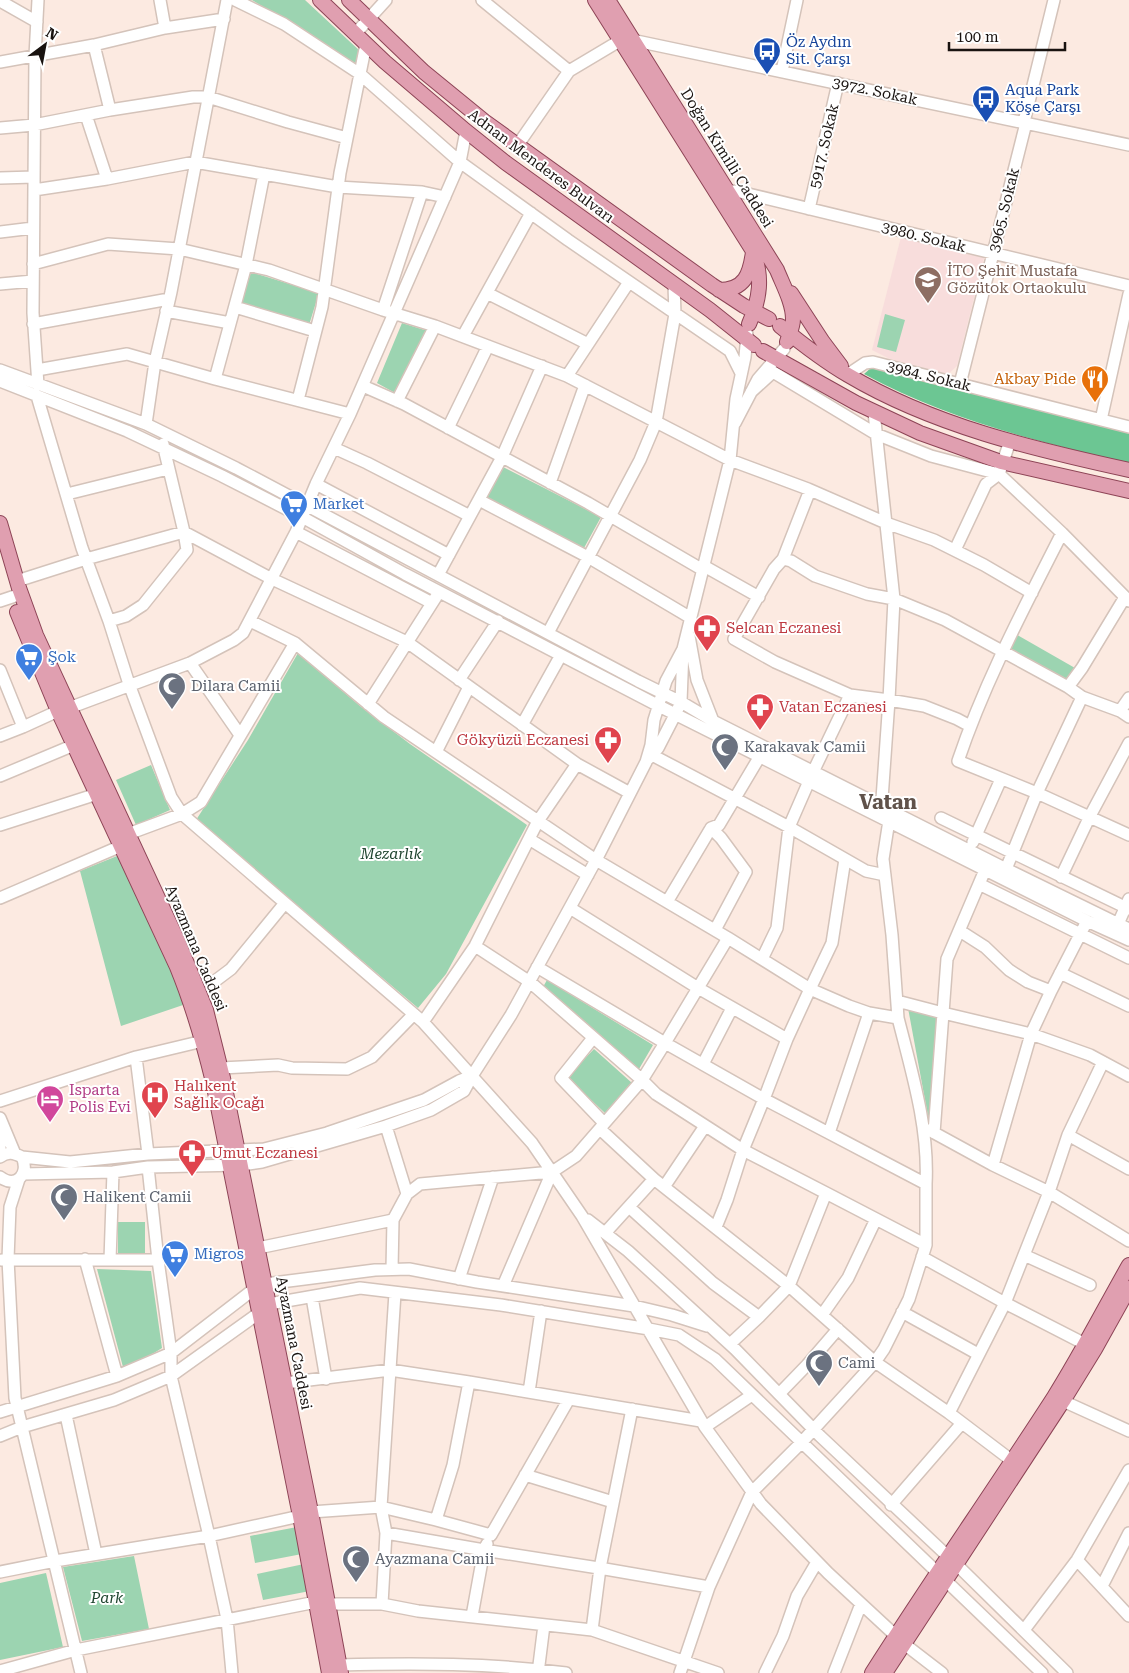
<svg xmlns="http://www.w3.org/2000/svg" width="1129" height="1673" viewBox="0 0 1129 1673" font-family="'Roboto Serif',serif">
  <rect width="100%" height="100%" fill="#fceae1"/>
  <!-- education -->
  <path fill="#f8dddc" d="M901,237L984,258L957,366L948,374L890,359L872,350Z"/>
  <!-- green -->
  <path fill="#9cd4b1" d="M252,0H305L361,52L359,59L355,63Z
    M251,272L319,293L309,325L241,304Z
    M885,314L905,320L896,352L877,347Z
    M402,323L428,331L395,393L377,383Z
    M503,467L601,517L584,548L485,497Z
    M1014,633L1075,668L1067,682L1006,647Z
    M298,653L360,706L410,744L527,825L446,974L418,1008L196,820L248,740Z
    M151,765L170,810L136,825L116,780Z
    M122,854L186,1004L121,1026L80,871Z
    M547,980L653,1045L639,1069L543,987Z
    M908,1008L940,1016L933,1118L928,1116Z
    M594,1049L632,1083L606,1114L567,1077Z
    M118,1222H145V1253H118Z
    M97,1269L151,1271L162,1348L154,1353L123,1367Z
    M297,1527L302,1554L255,1563L250,1536Z
    M134,1556L149,1629L82,1641L63,1567Z
    M304,1564L310,1591L263,1600L257,1574Z
    M46,1573L63,1647L0,1660V1583Z"/>
  <!-- forest -->
  <path fill="#6cc693" d="M872,367L1129,433V463C1037,442 947,419 864,374Z"/>
  <g fill="none" stroke-linecap="round" stroke-linejoin="round">
    <!-- minor casing -->
    <g stroke="#d4c3ba" stroke-width="14">
      <path id="minor" d="M38,0L35,56L33,313L38,385
        M160,0L165,28L224,19
        M235,0L284,24L360,74L460,162L568,240L730,351L741,373
        M482,0L569,71
        M0,1L37,22
        M355,34L386,0
        M94,45L110,110
        M0,62L94,45L165,28
        M782,71L797,0
        M86,115L107,179L195,162L338,187L422,192L445,197
        M1024,122L1054,0
        M0,128L34,125L110,110L193,97H208L288,122L347,138
        M517,146L569,71L621,40L627,39L1129,145
        M264,174L246,265L215,379L350,414
        M0,178L34,177
        M34,190L107,179
        M722,194L732,191L740,192L1129,286
        M809,209L838,83
        M0,232L33,228
        M33,264L108,244L179,249L269,270L383,310L435,326L567,376L730,460L808,489L886,523L934,540L984,565L1032,593
        M0,284L33,281
        M487,293L588,344
        M235,307L315,331
        M383,310L422,192
        M166,311L230,323
        M33,324L169,299
        M463,336L531,213
        M0,370L146,424L236,468L638,681L681,702L713,721L1006,869L1129,929
        M37,370L127,354L215,379
        M847,375L865,363L873,362L1129,427
        M567,376L629,282
        M0,381L127,431L222,476L302,517L405,574L659,706L1087,921L1129,940
        M960,384L1026,123
        M363,386L404,404L588,503L703,570
        M751,392L773,372L876,434L931,456L999,474
        M37,396L82,548L109,621L129,684L171,797L182,814L128,834
        M298,400L322,307L340,173L366,44
        M397,401L435,326
        M874,412L894,599L889,700L881,813
        M1101,420L1129,294
        M735,423L758,379L784,349
        M146,424L155,362L171,292L227,0
        M448,428L488,346
        M1010,441L999,474L1062,533C1024,608 985,681 958,761L1037,793L1129,835
        M334,448L367,463L470,516
        M550,483L585,385
        M316,484L449,555
        M810,490L783,559L774,569L734,639L775,662L850,695L889,700L924,706L957,719L970,726
        M67,494L168,469
        M479,500L588,557L691,618
        M296,532L432,603
        M1062,533L1129,601
        M955,550L986,484L999,474
        M783,559L791,561L815,576L867,594L894,599L945,620L1068,687L1082,697L1120,711L1129,717
        M704,566L759,597
        M438,575L502,457L542,366
        M17,581L86,559L184,532L272,579L407,642L577,764L630,793
        M0,601L21,594
        M109,621L126,616L143,605L187,550L184,532L163,444
        M250,621L295,643L201,802L182,814L423,1022L532,1143L582,1216L705,1427L761,1504L828,1573L896,1636
        M548,633L640,460L656,422L675,314L674,285
        M689,636L697,680L713,721
        M295,643L384,717L596,860L728,938L665,1043L764,1099L743,1150L826,1193
        M190,663L240,735
        M0,670L23,727
        M459,680L498,621
        M1068,687L1082,668L1125,597
        M368,704L436,597
        M69,708L190,663L234,640L243,633L296,532L316,484L350,414L460,162L466,131
        M1120,711L1129,698
        M522,725L561,655
        M0,736L23,727L58,711
        M436,752L469,687
        M652,755L789,827L813,772L850,695
        M648,759L658,748L676,713L681,702L683,649L730,460L736,399L745,357L747,334
        M0,776L74,745
        M890,814L883,859L892,935L898,1018
        M941,818L1129,909
        M0,825L97,794L102,791
        M711,828L721,838L746,872L715,930
        M529,839L588,875
        M973,842L1001,779
        M845,859L866,871L885,875
        M1006,869L1037,793L1082,697
        M1061,877L1090,816L1129,743
        M979,884L1129,958
        M0,898L121,846
        M667,902L711,828L719,825L760,756
        M570,908L698,988L787,1039L764,1099L926,1184V1245
        M1118,924L1129,899
        M960,931L985,947L1009,970L1028,982L1051,991
        M728,938L810,989L787,1039
        M475,946L530,982L642,1080L576,1156L552,1172
        M762,959L777,928L789,827L845,859L832,943L810,989L849,1006L869,1013
        M537,967L665,1043L642,1080L656,1094L743,1150L727,1200L716,1227
        M1060,973L1129,1006
        M211,984L231,969L285,903
        M897,1001L943,1013L947,959L985,870
        M423,1022L475,946L538,821L577,764
        M593,1038L561,1078L604,1123
        M136,1057L148,1154
        M703,1064L732,1008
        M221,1068L278,1065L292,1068L347,1069L372,1057L414,1014
        M472,1076L511,1015L596,860L646,762L651,745L654,720L666,681L683,649
        M0,1101L136,1057L203,1041
        M0,1118L15,1154
        M386,1126L407,1194
        M600,1129L654,1179L605,1233
        M929,1130L993,1165L1049,1192L1068,1135L1103,1062
        M829,1133L869,1013L898,1018C912,1073 929,1128 926,1184
        M934,1133L943,1013L1031,1034L1051,991L1087,921
        M1068,1135L1129,1169
        M0,1147L2,1124
        M0,1157C8,1151 14,1153 22,1157C30,1174 16,1189 0,1177
        M22,1157L70,1162L148,1154L264,1149L327,1133L424,1100L459,1081L472,1076L464,1091L431,1110L386,1126L262,1162L241,1165L148,1167L113,1172L23,1174
        M993,1165L1031,1034L1090,1055L1129,1076
        M148,1167L158,1260L171,1353V1376L209,1536L300,1516
        M19,1179L10,1207L8,1259L15,1398L81,1673
        M654,1179L789,1286L759,1317
        M664,1187L705,1126
        M826,1193L926,1245L909,1299L884,1349L875,1362L789,1286Z
        M629,1207L713,1283L759,1317L730,1344
        M393,1220L407,1194L420,1184L552,1172L503,1286
        M588,1220L628,1251L735,1349L820,1436L956,1564L1067,1673
        M258,1248L393,1220L392,1269
        M1024,1255L1090,1285
        M922,1257L1005,1303L1085,1344
        M85,1259L117,1376
        M2,1260H158
        M110,1260L113,1172
        M459,1279L493,1177
        M265,1284L375,1270L409,1269L477,1282L634,1306L672,1315L707,1326
        M312,1297L326,1379
        M269,1304L360,1288L501,1305L649,1329L679,1335L715,1359L1042,1673
        M902,1312L978,1354
        M822,1315L848,1278L876,1219
        M469,1382L453,1465L436,1520L491,1535L569,1399
        M285,1383L390,1370L469,1382L701,1421
        M529,1392L541,1311
        M779,1394L807,1365L838,1329
        M1063,1401L1129,1431
        M0,1412L117,1376L171,1353L254,1289
        M949,1413L1005,1303L1049,1192L1129,1241
        M66,1415L96,1554
        M705,1427L752,1395
        M0,1436L22,1427L114,1400L171,1376L259,1313
        M525,1475L613,1502
        M891,1505L962,1423
        M311,1512L381,1507L395,1293
        M386,1533L381,1507L436,1520
        M1077,1560L1129,1616
        M0,1572L55,1561L209,1536L227,1619L232,1673
        M1102,1586L1129,1533
        M328,1604H382L386,1533L484,1550L487,1544
        M382,1604L418,1611L592,1630L718,1673
        M472,1616L484,1550L605,1569L709,1587L752,1492L801,1443L875,1362L949,1413L1011,1460
        M592,1630L600,1568L632,1409
        M1024,1630L1077,1560L1129,1470
        M903,1643L942,1673
        M339,1665C415,1663 491,1663 566,1673
        M0,1671L76,1650L316,1602
        M538,1673L544,1625
        M680,1673L709,1587
        M765,1673L783,1636L797,1596L817,1562
        M834,1673L861,1604"/>
    </g>
    <!-- major casing -->
    <g stroke="#8d4456" stroke-width="16">
      <path id="major" d="M320,0L385,62L466,131L506,163L710,310L754,345
        M349,0L424,72L484,121L712,285L744,306L769,319
        M595,0L753,251C763,277 760,299 749,324
        M608,0L777,270C783,285 793,303 793,319C793,327 789,335 787,342
        M719,290C745,290 750,274 753,252
        M791,293L823,342L841,366
        M780,326C802,344 824,361 848,375C934,426 1033,449 1129,470
        M763,351L856,403L920,433L1001,462L1129,491
        M0,523L19,588L36,635L177,939L206,1010L223,1078L311,1512L341,1673
        M17,612L58,711L177,967C193,1006 203,1041 213,1082L300,1516L329,1673
        M872,1673C931,1580 994,1490 1054,1397C1081,1354 1104,1309 1129,1265
        M885,1673L1063,1401L1095,1349L1129,1288"/>
    </g>
    <!-- minor -->
    <use href="#minor" stroke="#fff" stroke-width="11"/>
    <!-- major -->
    <use href="#major" stroke="#e09fb0" stroke-width="14"/>
  </g>
  <!-- icons -->
  <defs>
    <g id="bus-pin" transform="scale(1.4375)"><path d="M0 17L-7.5 6A9.5 9.5 0 1 1 7.5 6Z" fill="#1a4fb4" stroke="#fff"/><path d="M-5-6H5V4H4V6H2V4H-2V6H-4V4H-5ZM-3.5-4V0h7V-4ZM-3.5 1.2v1.5H-2V1.2ZM2 1.2v1.5H3.5V1.2Z" fill="#fff"/></g>
    <g id="school-pin" transform="scale(1.4375)"><path d="M0 17L-7.5 6A9.5 9.5 0 1 1 7.5 6Z" fill="#8d6e63" stroke="#fff"/><path d="M0-5L7-2L0 1L-7-2ZM-4 1L0 2.5L4 1V4Q0 6-4 4Z" fill="#fff"/></g>
    <g id="restaurant-pin" transform="scale(1.4375)"><path d="M0 17L-7.5 6A9.5 9.5 0 1 1 7.5 6Z" fill="#e8710a" stroke="#fff"/><path d="M-5-6h1v4h1v-4h1v4h1v-4h1v5L-1.5 .5V6h-2V.5L-5-1ZM5-6V6H3V1.5H1.5Q1.5-4 5-6Z" fill="#fff"/></g>
    <g id="supermarket-pin" transform="scale(1.4375)"><path d="M0 17L-7.5 6A9.5 9.5 0 1 1 7.5 6Z" fill="#3f7fe0" stroke="#fff"/><path d="M-6-5.5h2.5l.6 2H6L4.5 2H-2.5L-4.4-4H-6ZM-1.5 3.2a1.3 1.3 0 1 0 .1 0ZM3 3.2a1.3 1.3 0 1 0 .1 0Z" fill="#fff"/></g>
    <g id="pharmacy-pin" transform="scale(1.4375)"><path d="M0 17L-7.5 6A9.5 9.5 0 1 1 7.5 6Z" fill="#e0444e" stroke="#fff"/><path d="M-2-6h4v4h4v4h-4v4h-4v-4h-4v-4h4Z" fill="#fff"/></g>
    <g id="mosque-pin" transform="scale(1.4375)"><path d="M0 17L-7.5 6A9.5 9.5 0 1 1 7.5 6Z" fill="#6b7280" stroke="#fff"/><path d="M3.5-4.9A6 6 0 1 0 3.5 4.9A5 5 0 1 1 3.5-4.9Z" fill="#fff"/></g>
    <g id="hospital-pin" transform="scale(1.4375)"><path d="M0 17L-7.5 6A9.5 9.5 0 1 1 7.5 6Z" fill="#e0444e" stroke="#fff"/><path d="M-5-5h3v3.5h4V-5h3V5h-3V1.5h-4V5h-3Z" fill="#fff"/></g>
    <g id="hotel-pin" transform="scale(1.4375)"><path d="M0 17L-7.5 6A9.5 9.5 0 1 1 7.5 6Z" fill="#d1479c" stroke="#fff"/><path d="M-6-4.5h1.5V1H6V5H4.5V3h-9V5H-6ZM-4 0a1.8 1.8 0 1 1 3.6 0ZM.5 0V-2.5h3Q6-2.5 6 0Z" fill="#fff"/></g>
  </defs>
  <g fill-rule="evenodd">
    <use href="#bus-pin" x="767" y="51"/>
    <use href="#bus-pin" x="986" y="99"/>
    <use href="#school-pin" x="928" y="280"/>
    <use href="#restaurant-pin" x="1095" y="379"/>
    <use href="#supermarket-pin" x="294" y="504"/>
    <use href="#pharmacy-pin" x="707" y="628"/>
    <use href="#supermarket-pin" x="29" y="657"/>
    <use href="#mosque-pin" x="172" y="686"/>
    <use href="#pharmacy-pin" x="760" y="707"/>
    <use href="#pharmacy-pin" x="608" y="740"/>
    <use href="#mosque-pin" x="725" y="747"/>
    <use href="#hospital-pin" x="155" y="1095"/>
    <use href="#hotel-pin" x="50" y="1099"/>
    <use href="#pharmacy-pin" x="192" y="1153"/>
    <use href="#mosque-pin" x="64" y="1197"/>
    <use href="#supermarket-pin" x="175" y="1254"/>
    <use href="#mosque-pin" x="819" y="1363"/>
    <use href="#mosque-pin" x="356" y="1559"/>
  </g>
  <g text-anchor="middle" stroke-width="4" stroke-linejoin="round" paint-order="stroke">
    <!-- transit labels -->
    <g font-size="15" fill="#164399" stroke="#fff" text-anchor="start">
      <text x="786" y="47">Öz Aydın<tspan x="786" dy="17">Sit. Çarşı</tspan></text>
      <text x="1005" y="95">Aqua Park<tspan x="1005" dy="17">Köşe Çarşı</tspan></text>
    </g>
    <!-- street labels -->
    <g font-size="15" fill="#191310" stroke="#fff">
      <text transform="translate(875 91) rotate(12)" y="5">3972. Sokak</text>
      <text transform="translate(824 146) rotate(-77)" y="5">5917. Sokak</text>
      <text transform="translate(727 158) rotate(58)" y="5">Doğan Kimilli Caddesi</text>
      <text transform="translate(541 166) rotate(37)" y="5">Adnan Menderes Bulvarı</text>
      <text transform="translate(1004 210) rotate(-76)" y="5">3965. Sokak</text>
      <text transform="translate(924 237) rotate(14)" y="5">3980. Sokak</text>
      <text transform="translate(929 376) rotate(14)" y="5">3984. Sokak</text>
      <text transform="translate(196 948) rotate(67)" y="5">Ayazmana Caddesi</text>
      <text transform="translate(294 1343) rotate(79)" y="5">Ayazmana Caddesi</text>
    </g>
    <!-- education labels -->
    <g font-size="15" fill="#785e54" stroke="#fff" text-anchor="start">
      <text x="947" y="276">İTO Şehit Mustafa<tspan x="947" dy="17">Gözütok Ortaokulu</tspan></text>
    </g>
    <!-- food labels -->
    <g font-size="15" fill="#c56008" stroke="#fff" text-anchor="end">
      <text x="1076" y="384">Akbay Pide</text>
    </g>
    <!-- shop labels -->
    <g font-size="15" fill="#366cbe" stroke="#fff" text-anchor="start">
      <text x="313" y="509">Market</text>
      <text x="48" y="662">Şok</text>
      <text x="194" y="1259">Migros</text>
    </g>
    <!-- health labels -->
    <g font-size="15" fill="#be3a42" stroke="#fff" text-anchor="start">
      <text x="726" y="633">Selcan Eczanesi</text>
      <text x="779" y="712">Vatan Eczanesi</text>
      <text x="589" y="745" text-anchor="end">Gökyüzü Eczanesi</text>
      <text x="174" y="1091">Halıkent<tspan x="174" dy="17">Sağlık Ocağı</tspan></text>
      <text x="211" y="1158">Umut Eczanesi</text>
    </g>
    <!-- worship labels -->
    <g font-size="15" fill="#5b616d" stroke="#fff" text-anchor="start">
      <text x="191" y="691">Dilara Camii</text>
      <text x="744" y="752">Karakavak Camii</text>
      <text x="83" y="1202">Halikent Camii</text>
      <text x="838" y="1368">Cami</text>
      <text x="375" y="1564">Ayazmana Camii</text>
    </g>
    <!-- park labels -->
    <g font-size="15" font-style="italic" fill="#1f452f" stroke="#fff">
      <text x="391" y="859">Mezarlık</text>
      <text x="107" y="1603">Park</text>
    </g>
    <!-- hotel labels -->
    <g font-size="15" fill="#b23c85" stroke="#fff" text-anchor="start">
      <text x="69" y="1095">Isparta<tspan x="69" dy="17">Polis Evi</tspan></text>
    </g>
    <!-- district labels -->
    <g font-size="20" font-weight="bold" fill="#60524a" stroke="#fff">
      <text x="888" y="809">Vatan</text>
    </g>
  </g>
  <!-- north arrow -->
  <g transform="translate(45 45) rotate(32)" stroke="#ffffff" stroke-width="4" paint-order="stroke">
  <path d="M0-4L9 19L0 12L-9 19Z" fill="#191310"/>
  <text y="-8" font-size="14" font-weight="bold" text-anchor="middle" fill="#191310">N</text>
  </g>
  <!-- scale -->
  <path d="M949 42v8h116v-8" fill="none" stroke="#191310" stroke-width="2.5"/>
  <text x="956" y="42" font-size="15" fill="#191310" stroke="#ffffff" stroke-width="4" paint-order="stroke">100 m</text>
</svg>
